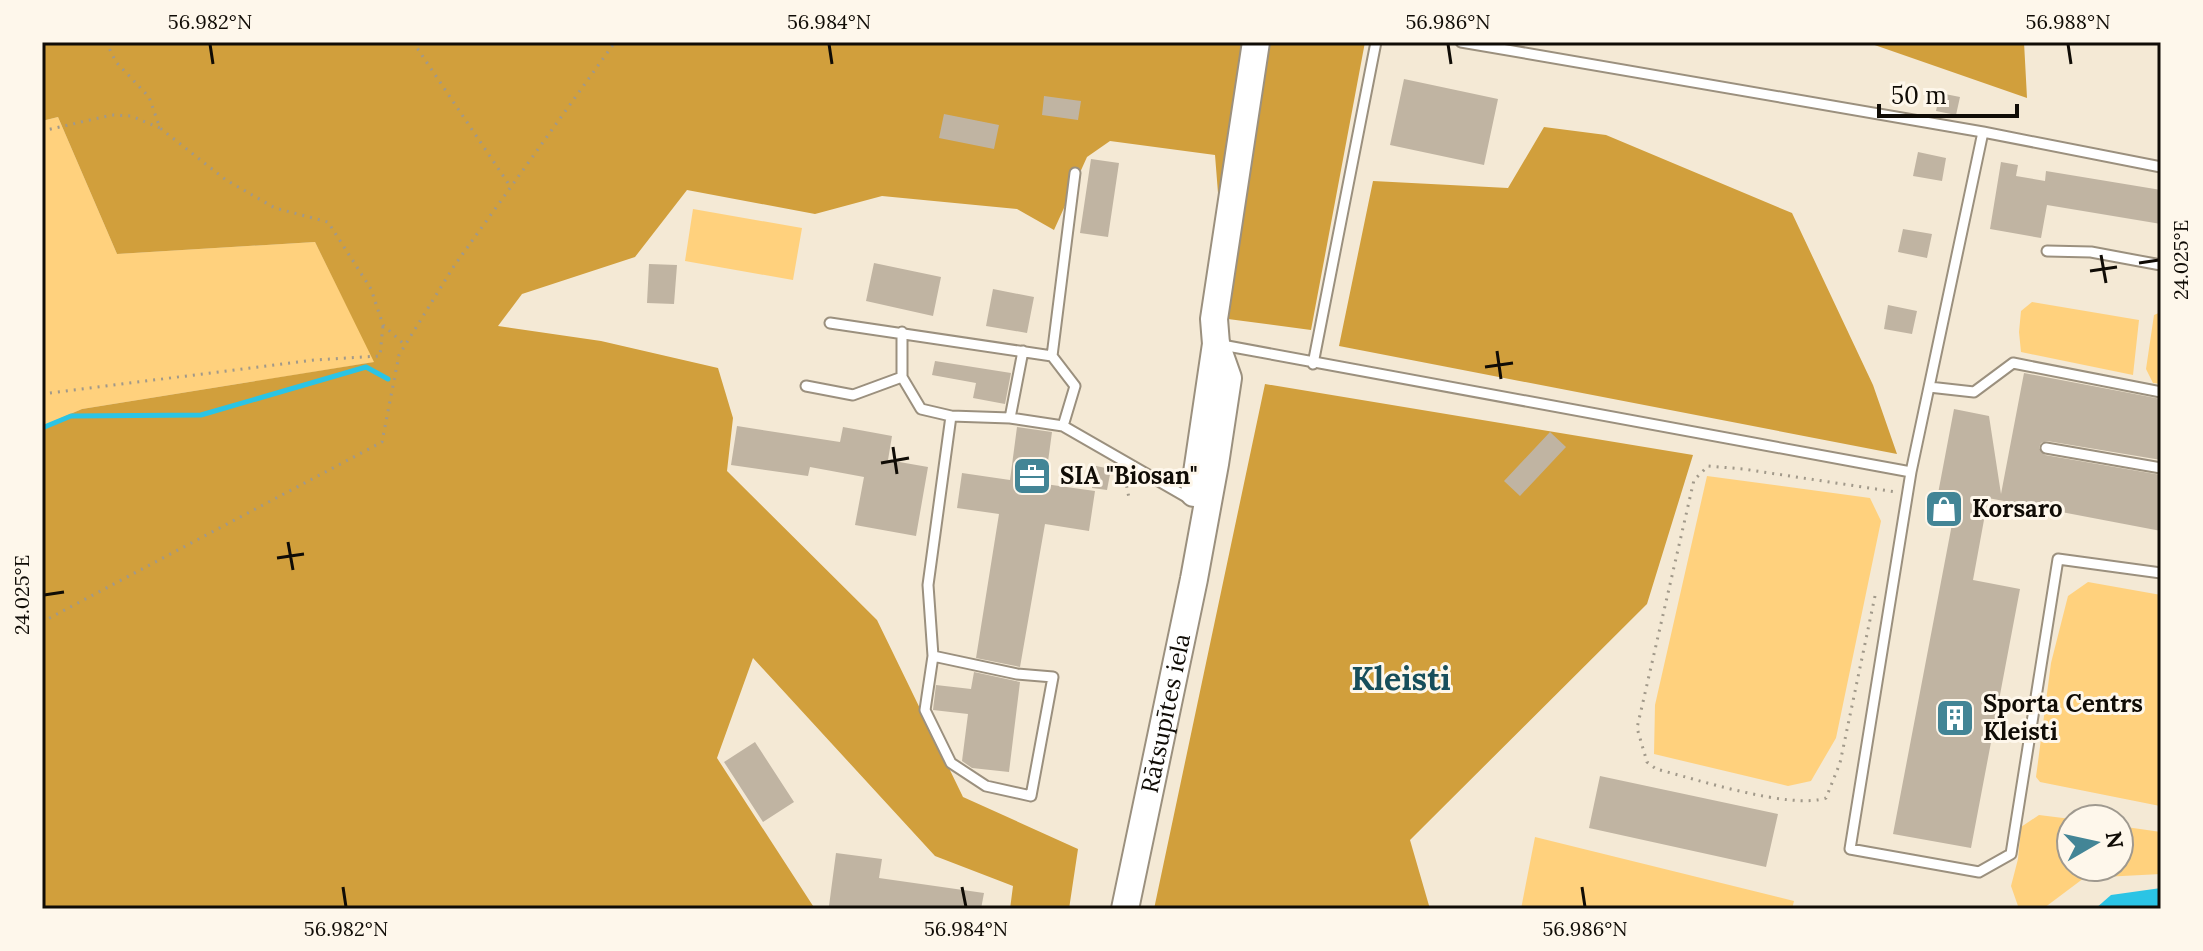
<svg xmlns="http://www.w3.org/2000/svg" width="2203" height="951" viewBox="0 0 2203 951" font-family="Lora,serif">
  <rect width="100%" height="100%" fill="#f4e9d5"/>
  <!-- green -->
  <path fill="#ffd17d" d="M58,117L117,254L315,242L375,362L82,409L42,426V121Z
    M693,209L802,228L793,280L685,261Z
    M2032,302L2139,320L2133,375L2021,352L2019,332L2021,311Z
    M2161,312V384L2153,383L2146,369L2154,315Z
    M1707,476L1870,498L1881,521L1836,738L1811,781L1788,786L1654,754L1655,705Z
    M2088,582L2161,595L2160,806L2040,782L2036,777L2051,663L2068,596Z
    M2039,815L2071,819V867H2119V826L2161,832V874L2084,878L2044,908L2018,906L2011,886L2018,859L2021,827Z
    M1535,837L1794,901L1792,909H1521Z"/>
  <!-- forest -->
  <path fill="#d19f3c" d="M42,42H1365L1311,330L1228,319L1215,155L1110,141L1087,157L1054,230L1017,209L882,196L815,214L687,190L635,257L522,294L498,326L601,341L718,368L733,418L727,471L877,620L963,797L1078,849L1069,909H1010L1013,886L935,856L753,658L717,758L815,909H42V426L82,409L374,362L315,242L117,254L58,117L42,121Z
    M1866,42H2024L2027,98Z
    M1544,127L1606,135L1792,213L1873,385L1897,454L1339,346L1373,181L1508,188Z
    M1265,384L1693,455L1647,604L1410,840L1430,909H1154Z"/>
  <!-- water -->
  <path fill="#2bc4e5" d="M2161,888V909H2095L2111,895Z"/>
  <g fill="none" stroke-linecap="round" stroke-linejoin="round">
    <!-- stream -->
    <path stroke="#2bc4e5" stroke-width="5" d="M42,428L71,416L201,415L366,367L388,379"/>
  </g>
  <!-- building -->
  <path fill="#c0b4a2" d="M1404,79L1498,99L1484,165L1390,145Z
    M1940,93L1960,97L1956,115L1936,111Z
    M1044,96L1081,101L1078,120L1042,115Z
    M944,114L999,125L994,149L939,138Z
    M1918,152L1946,158L1942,181L1913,176Z
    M1091,159L1119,163L1108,237L1080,233Z
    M2001,162L2018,165L2016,176L2045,181L2046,171L2161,190V224L2047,205L2041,238L1990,229Z
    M1903,229L1932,234L1927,258L1898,252Z
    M874,263L941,277L933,316L866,301Z
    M649,264L677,265L674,304L647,303Z
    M993,289L1034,297L1027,333L986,326Z
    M1888,305L1917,311L1912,334L1884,329Z
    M935,361L1011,373L1005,404L973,398L976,383L932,375Z
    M2024,373L2161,399V460L2047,441L2041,443L2039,448L2045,455L2161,475V531L1988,498L1973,580L2020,589L1971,848L1893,834L1952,524L1933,520L1954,409L1989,416L2001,494Z
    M737,426L840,442L843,427L892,436L888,460L928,467L916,536L855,525L864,477L810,467L808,476L731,465Z
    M1017,427L1052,432L1045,484L1095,491L1089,531L1045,524L1020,667L976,658L999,514L957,508L962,473L1010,480Z
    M1550,432L1566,447L1520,496L1504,481Z
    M1096,466L1111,469L1107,490L1092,488Z
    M974,672L1020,682L1009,772L972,768L962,761L968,714L933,710L936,685L971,689Z
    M755,742L794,802L763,822L724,762Z
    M1600,776L1778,814L1766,867L1589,828Z
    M836,853L882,859L879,878L984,893L981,909H852L829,906Z"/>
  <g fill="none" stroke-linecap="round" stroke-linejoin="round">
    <!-- lane casing -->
    <g stroke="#9b907e" stroke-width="13">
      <path id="lane" d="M1461,42L1983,132L1911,472L1850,849L1979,872L2011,854L2058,559L2161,573
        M1983,132L2161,167
        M2047,251L2091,252L2161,265
        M830,323L1052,356L1075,386L1063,426
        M902,332V377
        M1222,345L1911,472
        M1052,356L1075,173
        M1313,364L1376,42
        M806,386L853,395L902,377L921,409L951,416
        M1929,387L1974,392L2013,363L2161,392
        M1010,418L1023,351
        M2046,448L2161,468
        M933,656L928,585L951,416L1010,418L1063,426L1190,499
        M933,656L1017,674L1053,677L1031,796L986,786L951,763L925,710Z"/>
    </g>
    <!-- secondary casing -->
    <g stroke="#9b907e" stroke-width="30">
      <g id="secondary">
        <path d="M1194,493L1216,344L1214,319L1256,42"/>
        <path id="s1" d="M1125,909L1194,579L1215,464L1228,378L1216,344"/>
      </g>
    </g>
    <!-- path -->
    <path stroke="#a1998a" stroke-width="3" stroke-dasharray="2 6" stroke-linecap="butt" d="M106,42L116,62L149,97L160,128L226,180L275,208L328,222L371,289L383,325L405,345
      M413,42L510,186
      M42,131L112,115L131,116L160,128
      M42,394L314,360L380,356L383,325
      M1125,478L1129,498
      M1875,596L1840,763L1826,798C1790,810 1696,779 1656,769L1647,762L1637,728L1694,480L1708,466L1743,469L1896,492
      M42,622L382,442L399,355L454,266L615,42"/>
    <!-- lane -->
    <use href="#lane" stroke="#fff" stroke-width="9"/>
    <!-- secondary -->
    <use href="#secondary" stroke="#fff" stroke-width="26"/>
  </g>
  <!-- ticks -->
  <path fill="none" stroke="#100c06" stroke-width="3" d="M210,44L213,64M829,44L832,64M1448,44L1451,64M2068,44L2071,64M2101,255L2106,283M2139,263L2159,260M2090,271L2117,267M1497,351L1501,379M1485,367L1513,363M893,447L897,474M881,463L909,458M288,542L293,570M277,558L304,554M44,595L64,592M343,887L346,907M962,887L966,907M1582,887L1585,907"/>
  <!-- icons -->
  <defs>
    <g id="office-square" transform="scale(2)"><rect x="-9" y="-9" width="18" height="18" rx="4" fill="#438596" stroke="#fef7eb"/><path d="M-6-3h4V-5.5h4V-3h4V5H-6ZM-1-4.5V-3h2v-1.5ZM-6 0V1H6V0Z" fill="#fff"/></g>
    <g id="shop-square" transform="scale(2)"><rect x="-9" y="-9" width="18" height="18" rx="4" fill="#438596" stroke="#fef7eb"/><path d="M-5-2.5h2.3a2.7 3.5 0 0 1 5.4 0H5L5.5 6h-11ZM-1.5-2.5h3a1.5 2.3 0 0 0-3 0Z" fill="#fff"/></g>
    <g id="building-square" transform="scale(2)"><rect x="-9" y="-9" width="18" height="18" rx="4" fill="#438596" stroke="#fef7eb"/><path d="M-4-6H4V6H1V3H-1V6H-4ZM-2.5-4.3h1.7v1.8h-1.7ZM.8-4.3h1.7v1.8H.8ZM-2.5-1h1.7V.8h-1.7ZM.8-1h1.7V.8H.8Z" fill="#fff"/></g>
  </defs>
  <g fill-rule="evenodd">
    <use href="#office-square" x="1032" y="476"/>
    <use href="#shop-square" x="1944" y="509"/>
    <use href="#building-square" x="1955" y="718"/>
  </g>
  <g text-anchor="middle" stroke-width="6" stroke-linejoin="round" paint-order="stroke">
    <!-- poi labels -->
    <g font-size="24" font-weight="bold" fill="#100c06" stroke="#fef7eb" text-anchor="start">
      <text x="1060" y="484">SIA "Biosan"</text>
      <text x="1972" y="517">Korsaro</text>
      <text x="1983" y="712">Sporta Centrs<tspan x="1983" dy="28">Kleisti</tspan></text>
    </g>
    <!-- street labels -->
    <g font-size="24" fill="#100c06" stroke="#fef7eb">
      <text dy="8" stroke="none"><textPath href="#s1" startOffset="200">Rātsupītes iela</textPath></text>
    </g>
    <!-- district labels -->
    <g font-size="32" font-weight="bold" fill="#174e5b" stroke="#fef7eb">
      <text x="1401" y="690">Kleisti</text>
    </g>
  </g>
  <!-- border -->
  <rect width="2203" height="951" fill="none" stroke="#fef7eb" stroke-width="88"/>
  <!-- north arrow -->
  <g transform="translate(2095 843) rotate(81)"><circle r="38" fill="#fef7eb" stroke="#9f998f" stroke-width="2"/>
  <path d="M0-6L14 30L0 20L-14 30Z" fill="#438596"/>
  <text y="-12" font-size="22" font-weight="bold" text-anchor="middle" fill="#100c06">N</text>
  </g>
  <!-- scale -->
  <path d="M1879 104v12h138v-12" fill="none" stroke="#100c06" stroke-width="4"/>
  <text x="1891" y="104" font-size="24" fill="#100c06" stroke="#fef7eb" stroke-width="6" paint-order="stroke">50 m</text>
  <rect x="44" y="44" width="2115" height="863" fill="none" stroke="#100c06" stroke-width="3"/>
  <g font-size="20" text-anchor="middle" fill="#100c06">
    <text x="210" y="29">56.982°N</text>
    <text x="829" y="29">56.984°N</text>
    <text x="1448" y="29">56.986°N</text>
    <text x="2068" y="29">56.988°N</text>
    <text transform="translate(2181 260) rotate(-90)" y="7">24.025°E</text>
    <text transform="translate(22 595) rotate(-90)" y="7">24.025°E</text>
    <text x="346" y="936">56.982°N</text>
    <text x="966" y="936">56.984°N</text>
    <text x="1585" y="936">56.986°N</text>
  </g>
</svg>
